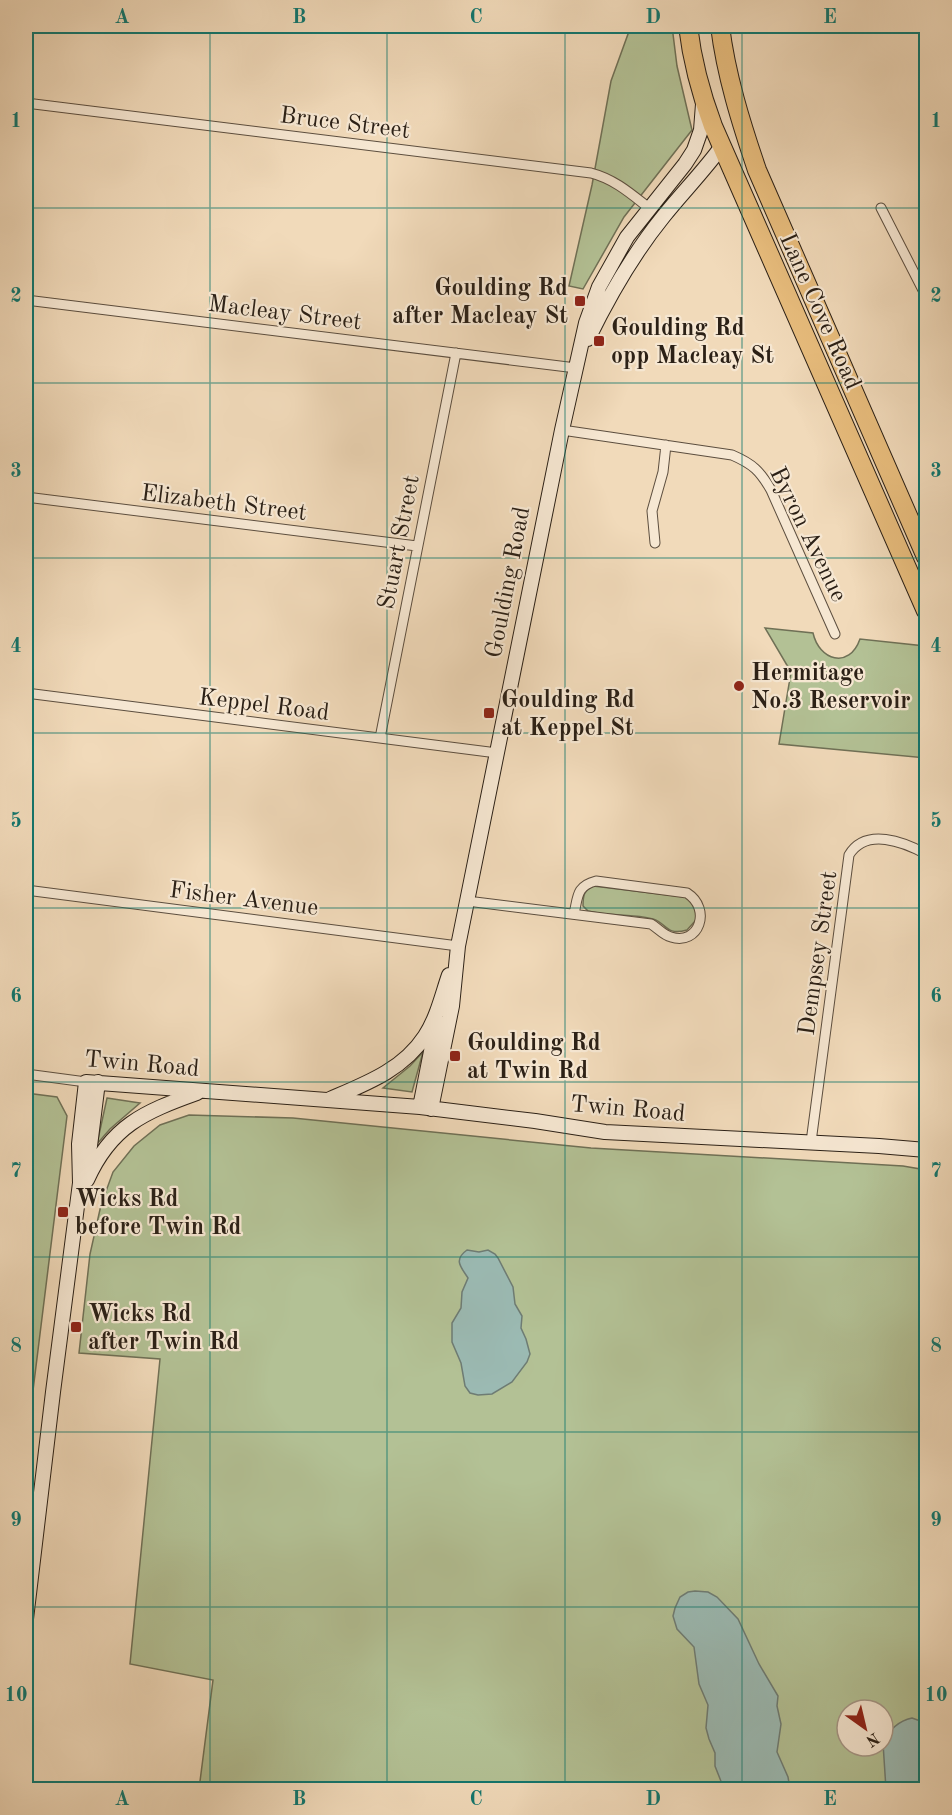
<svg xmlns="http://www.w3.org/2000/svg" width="952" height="1815" viewBox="0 0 952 1815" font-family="'Old Standard TT',serif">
  <rect width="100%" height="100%" fill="#f1daba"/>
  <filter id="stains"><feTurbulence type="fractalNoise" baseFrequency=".00333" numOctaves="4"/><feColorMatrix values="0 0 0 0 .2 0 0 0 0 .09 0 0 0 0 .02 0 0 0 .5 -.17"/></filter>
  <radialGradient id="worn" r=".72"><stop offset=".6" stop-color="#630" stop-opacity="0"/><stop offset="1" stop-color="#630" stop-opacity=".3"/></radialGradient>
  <!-- green -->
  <path fill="#b3c195" stroke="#6f7056" stroke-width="1.5" fill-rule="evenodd" d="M628,26H672L677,66L692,130L624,217L583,289L569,286L592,185L611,81L628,34Z
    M765,628L813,633C819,660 849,670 860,639L925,646L926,649V758L779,744L791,672Z
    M593,886L685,897C694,902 697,911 696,920L687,930C665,936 667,923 653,919C632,913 609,917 588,911L583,906C583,895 584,891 593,886Z
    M423,1052L412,1092L383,1088L410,1066Z
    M26,1093L57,1097L67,1116L26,1447Z
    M107,1098L140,1103L110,1129L97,1144Z
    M189,1115L293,1118L591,1148L903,1166L926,1170V1789H199L213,1680L130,1664L160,1359L79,1353L90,1254L101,1205L113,1172L134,1146L160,1125ZM847,1710H883V1746H847Z"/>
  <!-- water -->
  <path fill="#9bbab3" stroke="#6e7c74" stroke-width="1.5" d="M467,1250L479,1252L488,1250L495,1254L498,1258L513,1287L515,1304L522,1316L521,1328L526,1339L530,1354L527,1362L512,1382L492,1394L478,1395L470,1393L465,1386L461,1363L452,1342V1323L461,1308L462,1292L468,1278C461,1267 453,1260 467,1250Z
    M695,1591L708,1592L717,1597L738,1619L759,1664L778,1696L777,1706L781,1724L777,1752L788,1777L790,1789H724L715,1766V1753L709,1739L706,1728L708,1705L699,1684L694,1647L677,1629L673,1616L675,1608L680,1597L688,1592Z
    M912,1718L926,1723V1789H886L883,1743C889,1730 898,1721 912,1718Z"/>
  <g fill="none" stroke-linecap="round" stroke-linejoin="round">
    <!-- street casing -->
    <g stroke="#5c4e3f" stroke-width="11">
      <path id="street" d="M26,103L591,173C614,179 630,193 649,208
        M881,208L926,296
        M26,300L576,368
        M562,430L732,455C753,464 760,471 771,490L835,634
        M26,497L417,546
        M655,543L652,511L663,472L666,445
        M26,693L497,753
        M380,738L456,353
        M26,890L458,946
        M467,901L651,924C658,928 663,935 671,937C699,946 712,909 687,893L596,881C576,886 578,897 574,914
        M26,1074L86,1082
        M811,1142L849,855C866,827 904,842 926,854"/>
    </g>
    <!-- secondary casing -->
    <g stroke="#2b2016" stroke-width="16">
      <path id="secondary" d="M588,339C609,296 633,254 663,217C682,193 704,171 722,146
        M330,1099C365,1084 403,1070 425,1036C437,1018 442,995 449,975
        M420,1107L437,1021
        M431,1109L452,1006L458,946L562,430L586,323L599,287L627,237L685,164L694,150L701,130L703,104
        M87,1180C111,1126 144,1112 197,1093
        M80,1183L79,1144L86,1082L420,1107L535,1121L605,1132L879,1146L926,1150
        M26,1619L53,1392L80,1183L90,1146L98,1082"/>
    </g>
    <!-- highway casing -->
    <g stroke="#2b2016" stroke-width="20">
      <path id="highway" d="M688,26C692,60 701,94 713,126L926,611
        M720,26C726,75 741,123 757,170L926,557"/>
    </g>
    <!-- street -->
    <use href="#street" stroke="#f6e7d2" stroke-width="9"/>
    <!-- secondary -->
    <use href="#secondary" stroke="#f6e7d2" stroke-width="14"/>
    <!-- highway -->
    <use href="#highway" stroke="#e8bd7d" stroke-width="18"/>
  </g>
  <!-- grid -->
  <path fill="none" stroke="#0f766e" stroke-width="1.5" stroke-opacity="0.55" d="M210,26V1790M387,26V1790M565,26V1790M742,26V1790M26,208H926M26,383H926M26,558H926M26,733H926M26,908H926M26,1082H926M26,1257H926M26,1432H926M26,1607H926"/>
  <!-- markers -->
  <g fill="#8f2418" stroke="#f6e7d2" stroke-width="2">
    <rect x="574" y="295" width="12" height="12" rx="3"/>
    <rect x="593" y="335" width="12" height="12" rx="3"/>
    <circle cx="739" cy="686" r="6"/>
    <rect x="483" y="707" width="12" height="12" rx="3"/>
    <rect x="449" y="1050" width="12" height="12" rx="3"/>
    <rect x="57" y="1206" width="12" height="12" rx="3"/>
    <rect x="70" y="1321" width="12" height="12" rx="3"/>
  </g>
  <g text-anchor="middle" stroke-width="4.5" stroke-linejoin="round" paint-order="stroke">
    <!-- street labels -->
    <g font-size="24" fill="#2b2016" stroke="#f6e7d2">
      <text transform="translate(345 122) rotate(7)" y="8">Bruce Street</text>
      <text transform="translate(821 311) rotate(66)" y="8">Lane Cove Road</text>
      <text transform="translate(285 312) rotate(7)" y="8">Macleay Street</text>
      <text transform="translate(224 502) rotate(7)" y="8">Elizabeth Street</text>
      <text transform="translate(809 534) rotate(64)" y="8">Byron Avenue</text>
      <text transform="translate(398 542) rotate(-79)" y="8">Stuart Street</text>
      <text transform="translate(507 582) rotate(-79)" y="8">Goulding Road</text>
      <text transform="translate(264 704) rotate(7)" y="8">Keppel Road</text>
      <text transform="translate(244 898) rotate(7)" y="8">Fisher Avenue</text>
      <text transform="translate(817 953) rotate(-82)" y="8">Dempsey Street</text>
      <text transform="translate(142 1063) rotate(5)" y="8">Twin Road</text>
      <text transform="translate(628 1108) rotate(5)" y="8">Twin Road</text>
    </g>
    <!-- poi labels -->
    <g font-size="24" font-weight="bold" fill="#2b2016" stroke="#f6e7d2" text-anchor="start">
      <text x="568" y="295" text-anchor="end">Goulding Rd<tspan x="568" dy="28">after Macleay St</tspan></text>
      <text x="611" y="335">Goulding Rd<tspan x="611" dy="28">opp Macleay St</tspan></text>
      <text x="751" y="680">Hermitage<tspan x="751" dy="28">No.3 Reservoir</tspan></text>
      <text x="501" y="707">Goulding Rd<tspan x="501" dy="28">at Keppel St</tspan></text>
      <text x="467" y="1050">Goulding Rd<tspan x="467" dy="28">at Twin Rd</tspan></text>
      <text x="75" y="1206">Wicks Rd<tspan x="75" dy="28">before Twin Rd</tspan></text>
      <text x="88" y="1321">Wicks Rd<tspan x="88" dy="28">after Twin Rd</tspan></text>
    </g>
  </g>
  <!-- margin -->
  <rect width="952" height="1815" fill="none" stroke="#f1daba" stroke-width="66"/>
  <!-- north arrow -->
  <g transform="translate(865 1728) rotate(146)"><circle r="28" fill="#f6e7d2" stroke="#a59787" stroke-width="1.5"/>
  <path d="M0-4.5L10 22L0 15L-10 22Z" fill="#8f2418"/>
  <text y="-9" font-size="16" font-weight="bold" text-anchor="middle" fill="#2b2016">N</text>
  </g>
  <rect x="33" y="33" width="886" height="1749" fill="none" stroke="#0f766e" stroke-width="2"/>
  <g font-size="20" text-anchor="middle" font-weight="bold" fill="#0f766e">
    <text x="122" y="23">A</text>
    <text x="299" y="23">B</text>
    <text x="476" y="23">C</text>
    <text x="653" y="23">D</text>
    <text x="830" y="23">E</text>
    <text x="16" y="127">1</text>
    <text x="936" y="127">1</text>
    <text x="16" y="302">2</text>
    <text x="936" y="302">2</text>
    <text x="16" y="477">3</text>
    <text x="936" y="477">3</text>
    <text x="16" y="652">4</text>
    <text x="936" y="652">4</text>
    <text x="16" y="827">5</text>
    <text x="936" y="827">5</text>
    <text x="16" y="1002">6</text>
    <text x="936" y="1002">6</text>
    <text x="16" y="1177">7</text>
    <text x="936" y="1177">7</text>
    <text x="16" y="1352">8</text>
    <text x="936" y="1352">8</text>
    <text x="16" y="1526">9</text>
    <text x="936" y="1526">9</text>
    <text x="16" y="1701">10</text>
    <text x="936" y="1701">10</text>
    <text x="122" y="1805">A</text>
    <text x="299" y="1805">B</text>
    <text x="476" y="1805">C</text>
    <text x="653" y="1805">D</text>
    <text x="830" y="1805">E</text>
  </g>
  <rect width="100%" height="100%" filter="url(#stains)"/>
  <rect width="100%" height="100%" fill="url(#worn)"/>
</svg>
